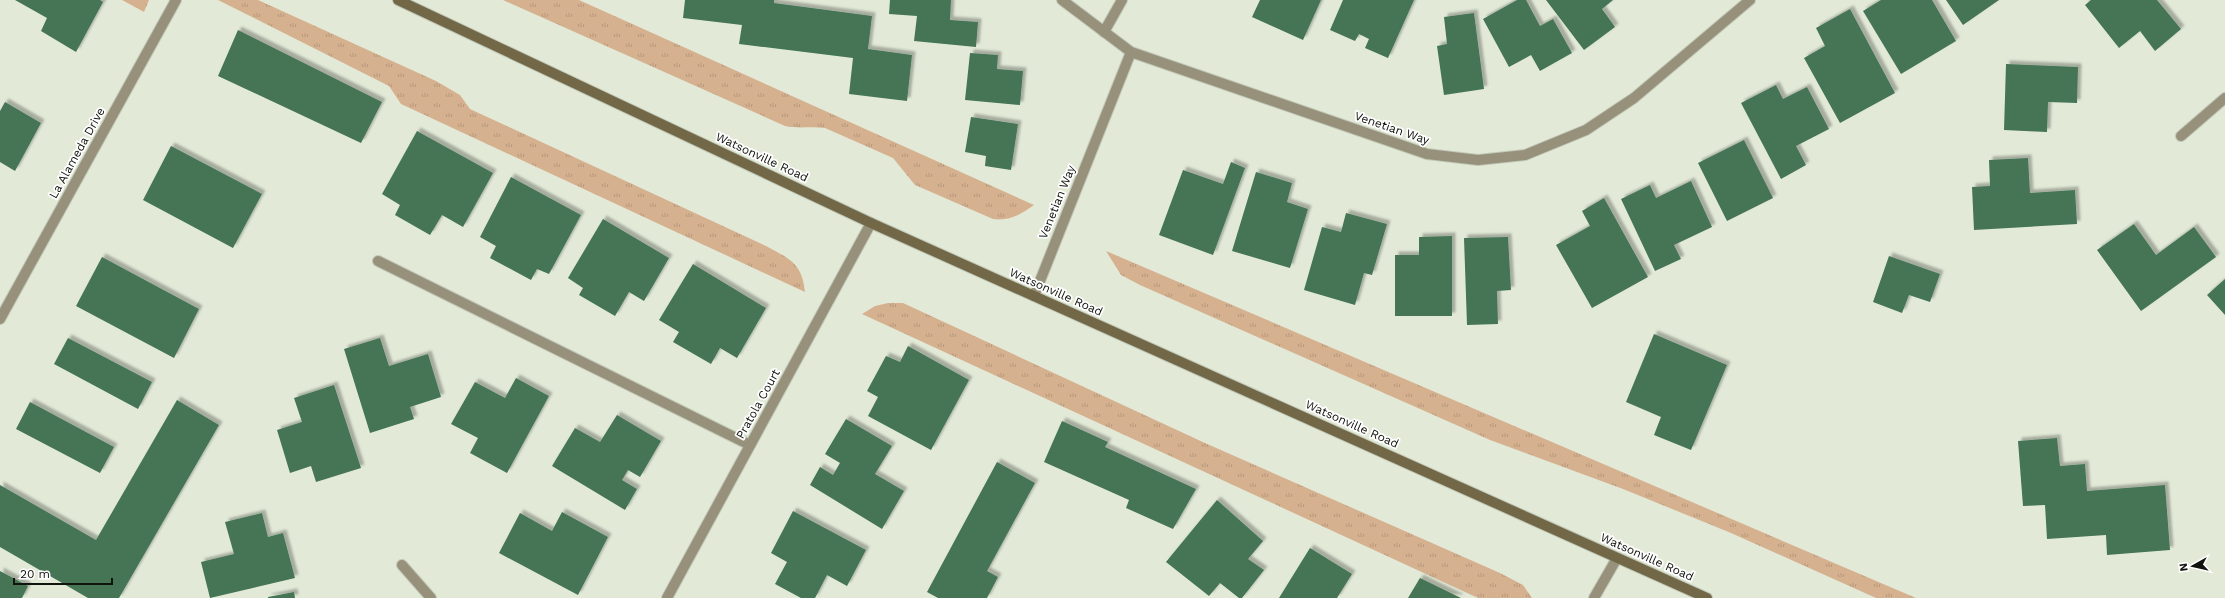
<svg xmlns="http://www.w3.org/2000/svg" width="2225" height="598" viewBox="0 0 2225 598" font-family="'Work Sans',sans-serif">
  <defs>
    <pattern id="park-tufts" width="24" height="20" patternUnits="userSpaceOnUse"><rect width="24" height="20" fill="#d6b190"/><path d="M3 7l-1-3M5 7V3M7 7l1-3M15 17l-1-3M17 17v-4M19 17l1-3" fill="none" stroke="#b7977b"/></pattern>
    <filter id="shadow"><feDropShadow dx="3.5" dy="-3.5" stdDeviation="1" flood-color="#0004"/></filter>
  </defs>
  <rect width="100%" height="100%" fill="#e2ead7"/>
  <!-- park -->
  <path fill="url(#park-tufts)" d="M122,0H149L144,12Z
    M218,0H258L436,81L460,95L470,109L766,246C790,259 802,263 805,292L401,104L389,86Z
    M503,0H579L1034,205C1020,215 1010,221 993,219L915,185L893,158L825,128C811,126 798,129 785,126Z
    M1106,251L1916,598H1876L1731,533L1623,489L1490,440L1140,285L1121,275Z
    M888,303H903L1205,443L1500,573L1523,585L1532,598H1478L862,314L875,306Z"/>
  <!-- building -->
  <path fill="#447455" filter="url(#shadow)" d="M15,0H100L103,2L76,52L41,31L47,18Z
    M685,0H774V3L872,16L868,49L912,55L907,101L849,94L853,58L739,44L742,25L683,18Z
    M890,0H951L950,20L978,22L976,47L914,41L917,16L889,14Z
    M1260,0H1321L1303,40L1252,17Z
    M1343,0H1414L1388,58L1365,48L1369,39L1359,34L1355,41L1330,30Z
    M1517,0H1526L1540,26L1553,19L1572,53L1540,71L1531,55L1509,67L1483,19Z
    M1546,0H1613L1602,9L1615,27L1584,50Z
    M1881,0H1932L1956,41L1901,74L1863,11Z
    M1946,0H1999L1963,25Z
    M2091,0H2157L2181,29L2155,51L2140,31L2119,48L2085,5Z
    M1850,9L1895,93L1840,123L1804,58L1825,46L1816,28Z
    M1474,13L1484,89L1444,95L1437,46L1447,44L1444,17Z
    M238,30L382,102L361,143L218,76Z
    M970,53L998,55L997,69L1023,71L1020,105L965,100Z
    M2006,64L2078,67L2077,103L2048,102L2047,132L2004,130Z
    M1776,85L1783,99L1807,87L1829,129L1796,146L1806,165L1781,179L1741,103Z
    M5,102L41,123L15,171L0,162V111Z
    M971,117L1018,124L1011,170L985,166L986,156L965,152Z
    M417,131L493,173L463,227L442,215L430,235L395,215L400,205L382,194Z
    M1744,140L1773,198L1727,221L1698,163Z
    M171,146L262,194L233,248L143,200Z
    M2028,158L2030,193L2075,190L2077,224L1974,230L1972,187L1990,186L1989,160Z
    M1231,162L1245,168L1213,255L1159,235L1183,170L1223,184Z
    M1256,172L1292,183L1287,202L1308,209L1290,268L1232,251Z
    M511,177L581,215L549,274L537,269L531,280L490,258L496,246L480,237Z
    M1691,181L1712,227L1674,245L1681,259L1655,271L1621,199L1650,185L1656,198Z
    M1604,198L1648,277L1592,308L1556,245L1590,226L1582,211Z
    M1346,213L1387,224L1372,275L1364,273L1355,305L1304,290L1322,227L1341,232Z
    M603,219L669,258L644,301L629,292L615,316L579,295L583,288L568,278Z
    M2134,224L2156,255L2194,227L2216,257L2141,311L2097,250Z
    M1452,236V316H1395V255H1419V237Z
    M1508,237L1511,290L1497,291L1498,324L1467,325L1464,238Z
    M1889,256L1940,274L1930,302L1909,295L1902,313L1873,302Z
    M102,257L199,309L174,358L76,306Z
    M693,264L766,308L737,358L720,348L711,364L673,342L679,332L659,320Z
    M2225,279V315L2207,295Z
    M1654,334L1727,365L1691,450L1654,435L1661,417L1626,402Z
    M68,338L152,382L138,409L54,364Z
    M380,338L389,366L428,354L441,397L410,407L414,419L370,433L344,349Z
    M908,346L969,380L931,450L868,416L878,397L867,391L886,356L900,362Z
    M516,378L549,396L507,473L470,453L478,438L451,424L475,382L505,398Z
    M334,385L361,468L316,482L311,466L290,473L277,430L302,422L294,398Z
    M177,400L219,425L119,598H88L0,547V485L96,540Z
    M30,402L114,447L100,473L16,429Z
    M617,415L661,441L640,477L628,470L622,480L637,489L625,510L552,466L575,428L600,442Z
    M846,419L892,446L875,474L904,491L882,529L810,485L820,467L833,475L840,463L825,454Z
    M1062,421L1108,442L1105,447L1196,489L1173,529L1126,508L1129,500L1044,462Z
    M2057,438L2060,466L2085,464L2087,491L2165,485L2170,550L2107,555L2106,535L2047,539L2045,505L2023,506L2018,441Z
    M997,462L1035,483L987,571L998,577L987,598H938L927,592Z
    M1217,500L1263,541L1248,559L1264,570L1242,598H1239L1220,583L1209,596L1166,562Z
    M793,511L866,550L847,586L827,575L815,598H801L775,584L787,562L771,553Z
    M562,512L608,537L578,595L499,553L520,513L552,531Z
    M262,513L268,537L283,533L295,578L210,598L201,562L234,554L225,522Z
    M1310,548L1352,574L1337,598H1279Z
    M0,571L28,586L22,598H0Z
    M1420,578L1461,598H1408Z
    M294,592L295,598H268V597Z"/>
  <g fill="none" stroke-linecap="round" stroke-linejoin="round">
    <!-- lane casing -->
    <g stroke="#c1c8b7" stroke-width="12">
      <path id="lane" d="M1104,32L1122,0
        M378,261L750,445"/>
    </g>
    <!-- street casing -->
    <g stroke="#c1c8b7" stroke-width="12">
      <path id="street" d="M1062,0L1131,52L1427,154L1478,160L1525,155L1586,130L1634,98L1750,0
        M2181,136L2225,98
        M1034,296L1131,52
        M0,319L176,0
        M402,565L431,598
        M667,598L871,223
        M1594,598L1617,558"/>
    </g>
    <!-- secondary casing -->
    <g stroke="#c1c8b7" stroke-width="12">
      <path id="secondary" d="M398,0L871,223L1707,598"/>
    </g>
    <!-- lane -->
    <use href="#lane" stroke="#97917b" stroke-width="10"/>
    <!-- street -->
    <use href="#street" stroke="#97917b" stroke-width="10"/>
    <!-- secondary -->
    <use href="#secondary" stroke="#726848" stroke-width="10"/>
  </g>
  <g text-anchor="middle" stroke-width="3.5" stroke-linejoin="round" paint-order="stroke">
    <!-- street labels -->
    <g font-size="12" fill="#11130d" stroke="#fff">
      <text transform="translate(1392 128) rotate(19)" y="4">Venetian Way</text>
      <text transform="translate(77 153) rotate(-61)" y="4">La Alameda Drive</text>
      <text transform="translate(762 157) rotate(25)" y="4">Watsonville Road</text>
      <text transform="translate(1057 202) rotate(-68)" y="4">Venetian Way</text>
      <text transform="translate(1056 292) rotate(24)" y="4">Watsonville Road</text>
      <text transform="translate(758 404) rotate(-61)" y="4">Pratola Court</text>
      <text transform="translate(1352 424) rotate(24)" y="4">Watsonville Road</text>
      <text transform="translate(1647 557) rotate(24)" y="4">Watsonville Road</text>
    </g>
  </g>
  <!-- north arrow -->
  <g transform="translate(2193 566) rotate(262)" stroke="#ffffff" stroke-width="3" paint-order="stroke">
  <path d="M0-3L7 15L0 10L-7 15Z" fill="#11130d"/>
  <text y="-6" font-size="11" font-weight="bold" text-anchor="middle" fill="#11130d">N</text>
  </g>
  <!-- scale -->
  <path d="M14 578v6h98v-6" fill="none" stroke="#11130d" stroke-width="2"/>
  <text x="20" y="578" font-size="12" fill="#11130d" stroke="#ffffff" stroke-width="3" paint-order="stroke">20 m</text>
</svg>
